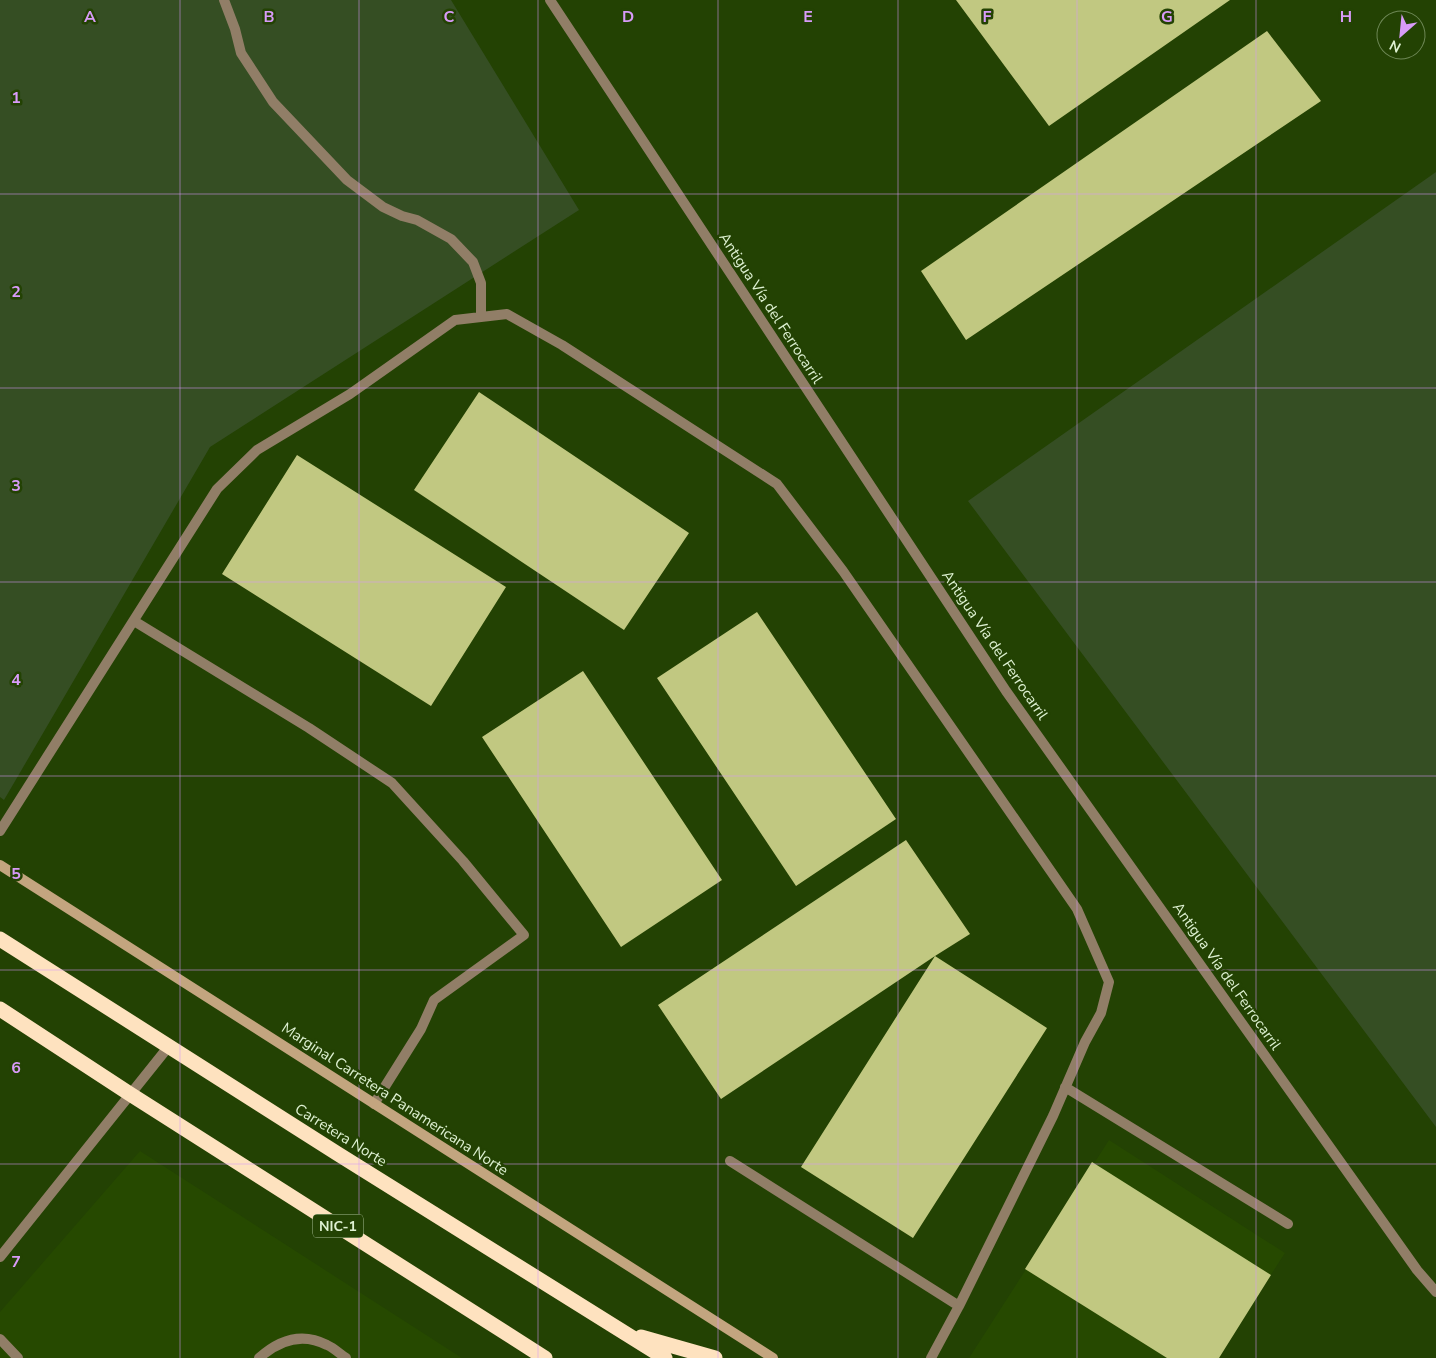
<svg xmlns="http://www.w3.org/2000/svg" width="1436" height="1358" viewBox="0 0 1436 1358" font-family="'Nunito Sans',sans-serif">
  <rect width="100%" height="100%" fill="#234203"/>
  <!-- built -->
  <path fill="#264900" d="M1109,1140L1285,1253L1217,1358H969Z
    M140,1151L462,1358H0V1312Z"/>
  <!-- green -->
  <path fill="#354e23" d="M0,0H451L579,210L210,447L4,800L0,797Z
    M1436,172V1127L968,501Z"/>
  <!-- building -->
  <path fill="#c1c881" d="M956,0H1230L1049,126Z
    M1267,31L1321,101L966,340L921,271Z
    M479,392L689,533L624,630L414,490Z
    M297,455L506,587L431,706L222,574Z
    M757,612L896,819L796,886L657,678Z
    M583,671L722,880L621,947L482,737Z
    M906,840L970,934L935,956L1047,1028L913,1238L801,1167L935,956L721,1099L658,1005Z
    M1092,1162L1271,1275L1219,1358H1167L1025,1269Z"/>
  <g fill="none" stroke-linecap="round" stroke-linejoin="round">
    <!-- lane -->
    <path stroke="#917e67" stroke-width="10" d="M224,0L235,29L241,53L273,102L347,180L383,207L402,216L417,220L451,239L473,262L481,283V317
      M134,621L309,728L392,783L463,861L524,935L434,1000L421,1029L374,1104
      M0,831L217,489L257,450L350,394L455,320L507,314L562,345L777,484L843,571L1077,909L1109,982L1101,1013L1085,1042L1053,1116L959,1306L931,1358
      M1065,1087L1288,1224
      M730,1161L959,1306
      M0,1339L18,1358
      M259,1358C279,1340 302,1332 327,1345C334,1348 340,1354 346,1358"/>
    <!-- street -->
    <path stroke="#917e67" stroke-width="10" d="M550,0L1006,691L1417,1270L1436,1292
      M0,1257L169,1046"/>
    <!-- secondary -->
    <path stroke="#c3a57f" stroke-width="10" d="M0,865L773,1358"/>
    <!-- highway -->
    <path stroke="#fee2bf" stroke-width="15" d="M0,939L338,1154L665,1358
      M0,1009L130,1094L545,1358
      M641,1337L715,1358"/>
  </g>
  <!-- grid -->
  <path fill="none" stroke="#d89bf8" stroke-width="1" stroke-opacity="0.55" d="M180,0V1358M359,0V1358M538,0V1358M718,0V1358M898,0V1358M1077,0V1358M1256,0V1358M0,194H1436M0,388H1436M0,582H1436M0,776H1436M0,970H1436M0,1164H1436"/>
  <g text-anchor="middle" stroke-width="5" stroke-linejoin="round" paint-order="stroke">
    <!-- shield labels -->
    <rect fill="#234203" stroke="#a6bc94" stroke-width="1" x="313" y="1214.5" width="50" height="23" rx="4"/>
    <g font-size="14" font-weight="bold" fill="#def1d2">
      <text x="338" y="1231">NIC-1</text>
    </g>
    <!-- street labels -->
    <g font-size="15" fill="#def1d2" stroke="#234203">
      <text transform="translate(771 308) rotate(57)" y="5">Antigua Vía del Ferrocarril</text>
      <text transform="translate(995 645) rotate(56)" y="5">Antigua Vía del Ferrocarril</text>
      <text transform="translate(1227 976) rotate(55)" y="5">Antigua Vía del Ferrocarril</text>
      <text transform="translate(395 1099) rotate(33)" y="5">Marginal Carretera Panamericana Norte</text>
      <text transform="translate(341 1135) rotate(32)" y="5">Carretera Norte</text>
    </g>
  </g>
  <g font-size="16" text-anchor="middle" font-weight="bold" fill="#d89bf8" stroke="#234203" stroke-width="5" stroke-linejoin="round" paint-order="stroke">
    <text x="90" y="22">A</text>
    <text x="269" y="22">B</text>
    <text x="449" y="22">C</text>
    <text x="628" y="22">D</text>
    <text x="808" y="22">E</text>
    <text x="987" y="22">F</text>
    <text x="1167" y="22">G</text>
    <text x="1346" y="22">H</text>
    <text x="16" y="103">1</text>
    <text x="16" y="297">2</text>
    <text x="16" y="491">3</text>
    <text x="16" y="685">4</text>
    <text x="16" y="879">5</text>
    <text x="16" y="1073">6</text>
    <text x="16" y="1267">7</text>
  </g>
  <!-- north arrow -->
  <g transform="translate(1401 35) rotate(207)"><circle r="24" fill="#234203" stroke="#6e8856"/>
  <path d="M0-4L9 19L0 12L-9 19Z" fill="#d89bf8"/>
  <text y="-8" font-size="14" font-weight="bold" text-anchor="middle" fill="#def1d2">N</text>
  </g>
</svg>
